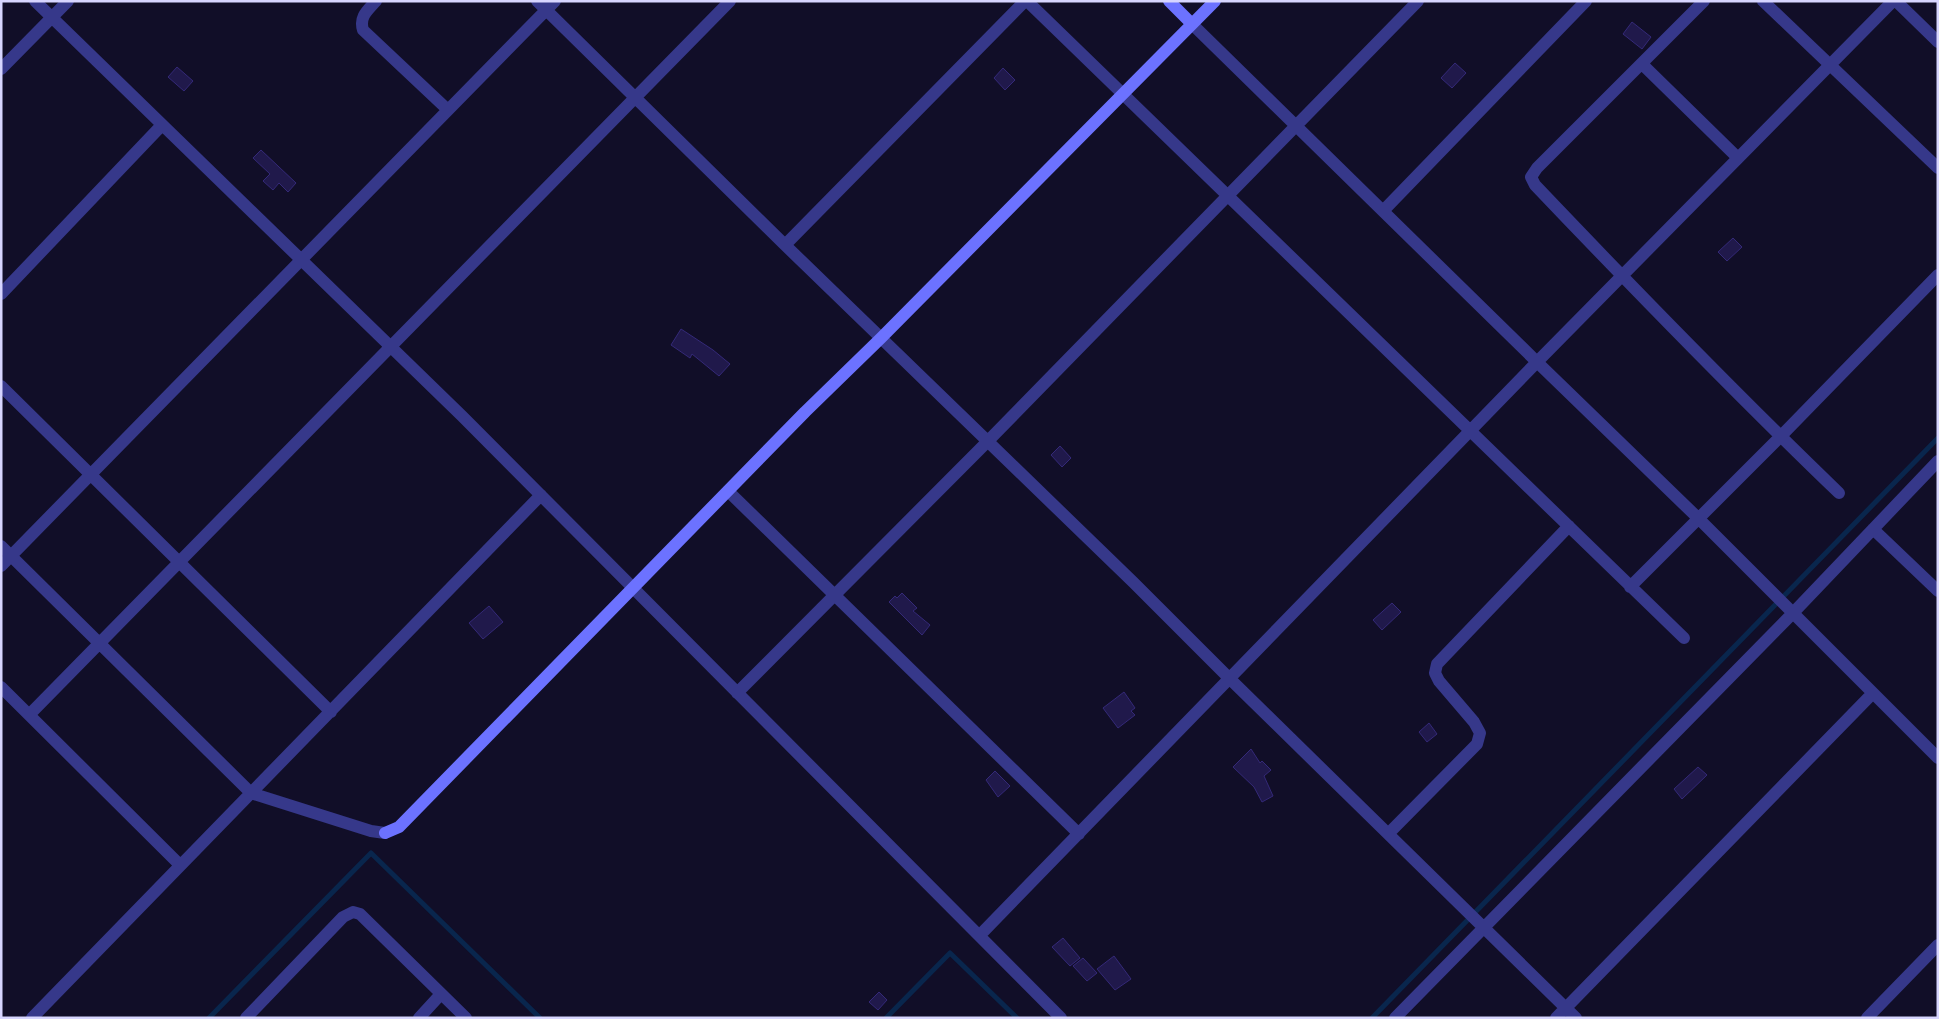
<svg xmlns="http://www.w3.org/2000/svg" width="1939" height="1019" viewBox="0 0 1939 1019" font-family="Roboto,sans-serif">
  <rect width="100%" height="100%" fill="#110e28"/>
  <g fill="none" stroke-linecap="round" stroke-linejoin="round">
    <!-- stream -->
    <path stroke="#09264d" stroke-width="5" d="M209,1018L371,853L540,1018
      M886,1018L950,953L1017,1018
      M1372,1018L1938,438"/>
  </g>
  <!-- building -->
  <path fill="#20194b" stroke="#342978" d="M1632,22L1651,37L1642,49L1623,34Z
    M1455,63L1466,73L1452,88L1441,78Z
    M177,67L193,81L184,91L168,77Z
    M1003,68L1015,80L1005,90L994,78Z
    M261,150L296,183L288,192L279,183L273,190L263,181L270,174L253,158Z
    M1733,238L1742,247L1727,261L1718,252Z
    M681,329L713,350L730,364L719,376L692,354L690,358L671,345Z
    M1060,446L1071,458L1062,467L1051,455Z
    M902,593L917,608L913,611L930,625L922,635L889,602L895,596L897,598Z
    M1392,603L1401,612L1382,630L1373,620Z
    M489,606L503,622L483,639L469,623Z
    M1124,692L1135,708L1131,711L1135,715L1118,728L1103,708Z
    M1429,723L1437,734L1427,742L1419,732Z
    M1251,749L1260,763L1262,761L1271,770L1264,776L1273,796L1262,802L1254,787L1233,767Z
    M1698,767L1707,775L1682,799L1674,789Z
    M995,771L1010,786L998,797L986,780Z
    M1063,938L1080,958L1070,966L1052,947Z
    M1114,956L1131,979L1115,990L1097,969Z
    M1083,958L1097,973L1087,981L1073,966Z
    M879,992L887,1000L878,1010L869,1002Z"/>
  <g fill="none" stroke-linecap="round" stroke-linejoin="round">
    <!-- street -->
    <path stroke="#36388a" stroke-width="12" d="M35,1L462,416L1061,1018
      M376,1C367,11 359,17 363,30L448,110
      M537,1L785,245L1133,582L1230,679L1576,1018
      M1027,1L1684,638
      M1704,1L1537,168L1531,177L1535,185C1634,289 1735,393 1839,493
      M1763,1L1938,168
      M1896,1L1938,42
      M1192,24L1537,362L1699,519L1938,758
      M1642,64L1738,158
      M1,69L68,1
      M1383,211L1586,1
      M785,245L1025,1
      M1,294L162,125
      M1,386L331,712
      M728,491L1079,834
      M1873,529L1938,591
      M1,546L251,793L371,831L385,833
      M1,566L555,1
      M1630,587L1780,437L1938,275
      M1,687L180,865
      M737,693L988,441L1418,1
      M30,714L730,1
      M1389,833L1477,744L1480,733L1474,722L1439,681L1435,673L1437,664L1569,526
      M980,935L1537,362L1893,1
      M32,1018L541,495
      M246,1018L343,917L353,912L360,914L466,1018
      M419,1018L441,994
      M1395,1018L1793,613L1938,461
      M1556,1018L1873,693
      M1867,1018L1938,945"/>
    <!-- secondary -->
    <path stroke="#6c72ff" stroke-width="12" d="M1169,1L1192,24
      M385,833L399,827L805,412L881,338L1215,1"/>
  </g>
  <!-- border -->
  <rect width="1939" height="1019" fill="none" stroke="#d7d5ff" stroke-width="5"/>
</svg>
